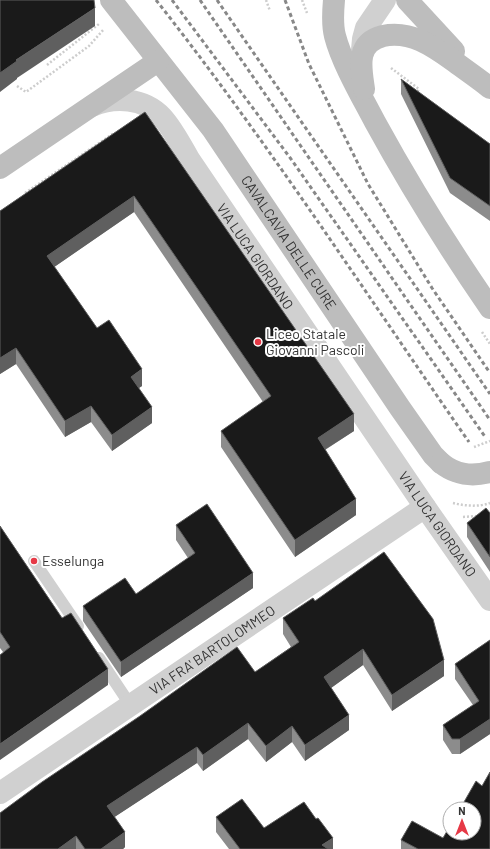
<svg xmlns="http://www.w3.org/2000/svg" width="490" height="849" viewBox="0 0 490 849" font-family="Barlow,sans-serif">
  <rect width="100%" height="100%" fill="#fff"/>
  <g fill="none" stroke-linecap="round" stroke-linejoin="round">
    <!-- path -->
    <path stroke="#cdcdcd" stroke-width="2.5" stroke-dasharray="2 2" stroke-linecap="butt" d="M266,0L270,11
      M302,0L307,13
      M47,65L99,24
      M391,68L419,89L417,93
      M17,86L26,92L89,46L104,29
      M25,193L114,133
      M482,332L490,344
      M453,503C465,506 479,507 490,503
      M463,517L478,516"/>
    <!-- lane -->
    <path stroke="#d0d0d0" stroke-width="12" d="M34,561L78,626
      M99,658L131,706"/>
    <!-- street -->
    <g stroke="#d0d0d0" stroke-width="22">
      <path d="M361,61L363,39L366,28L385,0"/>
      <path id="s1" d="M92,106C115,96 144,98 162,117C173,129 181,145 189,159L425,507L490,600"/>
      <path id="s2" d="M0,793L425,507"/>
    </g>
    <!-- secondary -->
    <g stroke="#bdbdbd" stroke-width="22">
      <path id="s3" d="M111,0L213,130L400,408L433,455L441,463"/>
      <path d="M334,0C333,11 332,25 335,36C342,63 362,97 375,122C410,186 448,247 490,308"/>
      <path d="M407,0L454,51"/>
      <path d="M364,89C361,68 355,43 383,36C411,30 434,47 455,62C467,71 479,79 490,88"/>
      <path d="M0,168L158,61"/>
    </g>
    <!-- rail -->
    <path stroke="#888" stroke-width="3" stroke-dasharray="4 3" stroke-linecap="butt" d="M156,0C268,142 366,294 469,442
      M172,0L291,159L486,438
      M200,0L490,420
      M217,0L490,394
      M285,0L309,64L368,184L432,288L490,373"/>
    <!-- path-bridge -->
    <path stroke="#cdcdcd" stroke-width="2.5" stroke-dasharray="2 2" stroke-linecap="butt" d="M474,447L490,441"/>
    <!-- secondary-bridge -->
    <path stroke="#bdbdbd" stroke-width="22" d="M441,463C456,475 471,477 490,472"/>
  </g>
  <!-- wall -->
  <path fill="#8c8c8c" d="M401,79L490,144V221L450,193L401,94Z
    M145,112L354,431L325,450L356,515L295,557L221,447V431L263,402L134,212L54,267L97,328L142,386L139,388L152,423L112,451L91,422L65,437L16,364L0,374V211Z
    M490,513V572L467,537V523Z
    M176,525L253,588L121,677L83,621V606L136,594L188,558L176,540Z
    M0,526L62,618L108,685L3,652L0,648Z
    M315,601L444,676L392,711L363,665L331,688L349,730L305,761L292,742L266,762L248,739L203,771L197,763L114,817L125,847L123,849H0L291,647L283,634V618Z
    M490,640V734L460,754H452L443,740V725L473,705L455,679V664Z
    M482,786L490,849H401V840L443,838Z
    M216,817L264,828L333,849H229L216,832Z"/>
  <!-- shaded-wall -->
  <path fill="#5f5f5f" d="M95,8V26L17,78V79L0,92V73L16,60Z
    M134,196V212L47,272V256Z
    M16,348V364L0,374V358Z
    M142,369V386L131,393V377Z
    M91,406V422L65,437V421Z
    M152,407V423L112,451V435Z
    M354,414V431L318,454V438Z
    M356,499V515L295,557V540Z
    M253,573V588L121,677V662Z
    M363,649V665L324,693V677Z
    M444,660V676L392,711V695Z
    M108,669V685L0,760V744Z
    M349,715V730L305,761V745Z
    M490,719V734L460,754V739Z
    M248,723V739L203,771V755Z
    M292,726V742L266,762V746Z
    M197,747V763L107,822V806Z
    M125,832V847L123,849H101Z
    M76,836V849H58Z
    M333,838V849H322V845Z"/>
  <!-- building -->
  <path fill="#1a1a1a" stroke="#5f5f5f" d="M0,0H94L95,8L16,60L17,61L0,73Z
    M401,79L490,144V206L450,178Z
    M145,112L354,414L318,438L356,499L295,540L221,431L271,396L134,196L47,256L97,328L109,320L142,369L131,377L152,407L112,435L91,406L65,421L16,348L0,358V211Z
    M207,504L253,573L121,662L83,606L125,578L136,594L195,553L176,525Z
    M486,508L490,513V557L467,523Z
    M0,526L62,618L71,613L108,669L0,744V655L10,647L0,632Z
    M384,552L433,619L444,660L392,695L363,649L324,677L349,715L305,745L292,726L266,746L248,723L203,755L197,747L107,806L125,832L101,849H85L76,836L58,849H0V813L42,782L140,716L237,647L255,672L299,642L283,618L313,598L315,601Z
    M490,640V719L460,739H452L443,725L479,701L455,664Z
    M490,772V849H418L401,840L412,821L443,838L450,826V833H474V809H460L476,781L482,786Z
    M242,799L264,828L304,802L316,819L318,818L333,838L322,845L328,849H240L216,817Z"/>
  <!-- markers -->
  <g fill="#e63946" stroke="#fff" stroke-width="1.5">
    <circle cx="258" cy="342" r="4"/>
    <circle cx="34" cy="561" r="4"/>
  </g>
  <g text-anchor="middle" stroke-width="4" stroke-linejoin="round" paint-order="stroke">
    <!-- street labels -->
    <g font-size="14" fill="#333" stroke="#fff">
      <text dy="5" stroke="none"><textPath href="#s3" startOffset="301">CAVALCAVIA DELLE CURE</textPath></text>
      <text dy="5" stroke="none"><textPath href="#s1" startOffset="243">VIA LUCA GIORDANO</textPath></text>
      <text dy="5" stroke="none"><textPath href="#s1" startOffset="567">VIA LUCA GIORDANO</textPath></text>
      <text dy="5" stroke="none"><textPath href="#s2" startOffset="256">VIA FRA' BARTOLOMMEO</textPath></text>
    </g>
    <!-- poi labels -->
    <g font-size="14" fill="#333" stroke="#fff" text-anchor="start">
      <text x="266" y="339">Liceo Statale<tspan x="266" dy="16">Giovanni Pascoli</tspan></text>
      <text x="42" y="566">Esselunga</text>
    </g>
  </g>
  <!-- north arrow -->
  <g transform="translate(462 821)"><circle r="19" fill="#ffffff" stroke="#adadad"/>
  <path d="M0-3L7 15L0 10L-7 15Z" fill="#e63946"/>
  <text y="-6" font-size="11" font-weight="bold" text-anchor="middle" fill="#333333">N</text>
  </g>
</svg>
